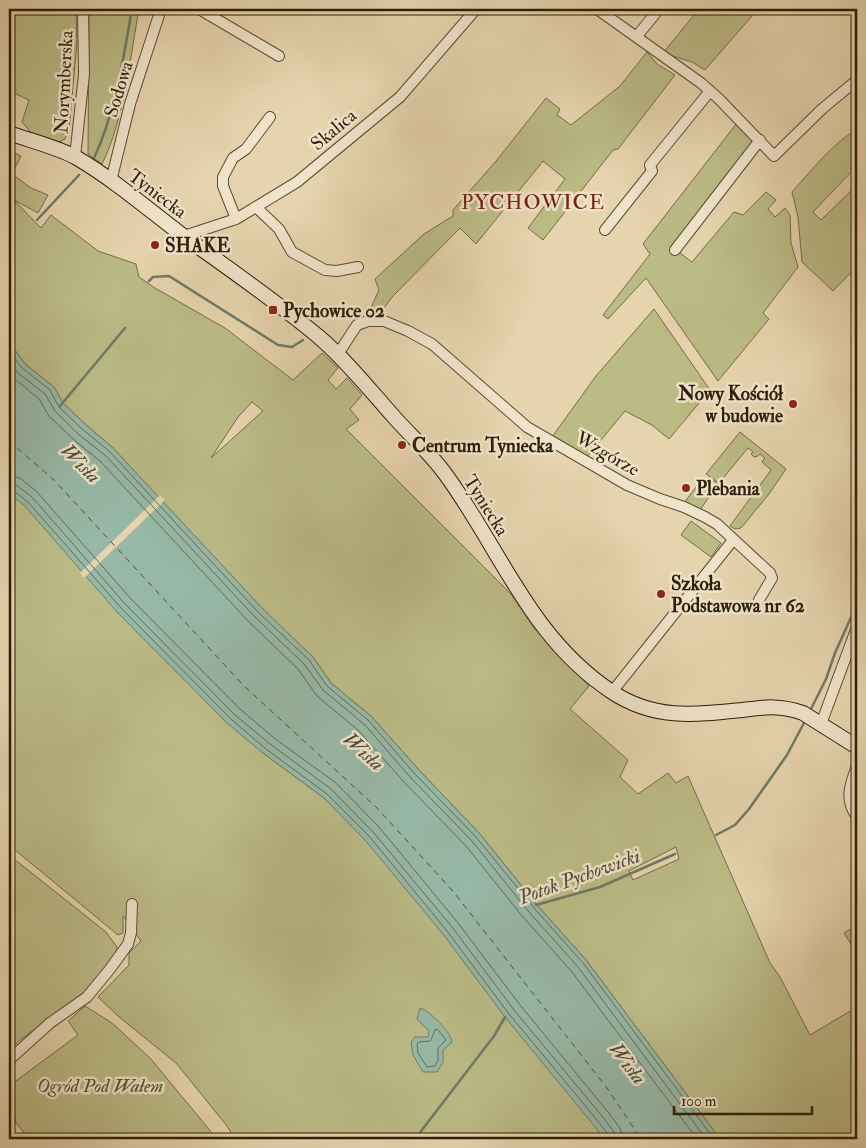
<svg xmlns="http://www.w3.org/2000/svg" width="866" height="1148" viewBox="0 0 866 1148" font-family="'IM FELL Double Pica',serif">
  <rect width="100%" height="100%" fill="#e6d4ae"/>
  <filter id="stains"><feTurbulence type="fractalNoise" baseFrequency=".004" numOctaves="4"/><feColorMatrix values="0 0 0 0 .2 0 0 0 0 .09 0 0 0 0 .02 0 0 0 .5 -.17"/></filter>
  <radialGradient id="worn" r=".72"><stop offset=".6" stop-color="#630" stop-opacity="0"/><stop offset="1" stop-color="#630" stop-opacity=".3"/></radialGradient>
  <!-- green -->
  <path fill="#bbbb86" stroke="#746c46" fill-rule="evenodd" d="M9,9H76L77,42L69,130L65,139L58,143L33,135L22,122L29,100L9,91Z
    M89,9H139C130,59 124,119 102,164L88,154Z
    M699,9H758L705,70L692,62L663,53Z
    M647,52L657,64L675,75L618,149L613,150L543,240L528,228L565,179L543,161L476,244L460,228L393,296L378,316L369,312L379,290L375,279L424,234L453,216V210L497,160L546,98L560,109L557,115L571,125L620,86Z
    M737,123L754,142L672,247L692,262L734,212L743,215L766,192L776,200L768,209L775,217L785,208L790,215L791,243L798,267L763,313L769,319L718,381L646,278L608,319L603,315L650,254L643,244Z
    M857,129V166L813,212L821,220L857,185V266L833,291L802,262L798,217L792,192C812,170 831,145 857,129Z
    M9,150L21,156L12,174L31,188L48,195L38,213L16,201L9,191Z
    M9,195L41,228L51,215L98,251L136,264L139,277L155,288L225,328L293,380L322,353L338,368L328,380L336,389L347,378L362,395L350,409L359,420L346,429L511,594L534,628L589,686L570,709L628,760L620,777L638,794L668,773L676,783L688,776L770,963L780,977L810,1035L857,1007V1139H720L586,960L537,905L480,834L418,769L372,717L331,683L313,657L262,609L113,448L85,424L63,403L54,387L25,364L9,342ZM252,402L263,411L211,458L238,417ZM676,847L679,859L633,880L629,871Z
    M654,309L710,390L669,439L652,425L625,411L586,458L552,437L596,376Z
    M740,432L786,469L769,494L741,528L735,529L730,526L771,470L762,462L765,458L760,454L758,456L754,457L751,454L753,452L748,448L719,483L706,474Z
    M709,477L718,484L700,510L684,503L702,479L706,482Z
    M9,491L19,497L263,753L324,798L358,831L440,926L607,1139H235L227,1126L176,1063L118,1016L98,997L129,965V953L141,941L123,916V933L118,935L9,845Z
    M691,521L721,543L711,557L681,535Z
    M9,855L106,932L117,947L116,954L87,991L20,1040L9,1051Z
    M857,925V954L844,933Z
    M85,1006L112,1023L150,1058L217,1139H29L16,1123L9,1086L78,1035L68,1021Z"/>
  <!-- water -->
  <path fill="#97b8a7" stroke="#6d7a67" d="M9,342L25,364L54,387L63,403L85,424L113,448L262,608L313,657L331,683L372,717L418,769L480,834L537,905L586,960L720,1139H605L505,1017L443,934L365,840L324,798L263,753L227,723L118,613L24,505L9,493Z
    M420,1008C430,1011 451,1032 452,1042L443,1050V1062L437,1072H423L413,1055L411,1042L415,1037H428L429,1031L417,1019Z"/>
  <!-- pier -->
  <path fill="#e6d4ae" d="M160,495L165,500L84,578L80,573Z"/>
  <g fill="none" stroke-linecap="round" stroke-linejoin="round">
    <!-- shore -->
    <path stroke="#626b56" stroke-width="1" d="M9,350L21,367L50,390L59,407L81,428L110,452L258,612L309,660L327,686L369,721L414,773L476,837L534,908L583,963L714,1139
      M9,361L18,373L45,394L55,411L77,433L106,456L254,616L304,664L323,690L365,725L410,777L472,841L529,912L578,967L706,1139
      M9,374L39,399L49,416L72,438L101,462L248,621L298,669L317,696L359,731L404,782L466,846L523,917L572,972L697,1139
      M9,476L20,478L37,492L132,600L240,709L274,738L336,783L379,827L458,923L520,1005L608,1112L620,1128L623,1139
      M9,483L16,485L32,497L126,605L235,715L270,744L331,789L373,832L452,927L514,1010L602,1116L614,1132L615,1139
      M9,490H13L28,502L122,609L231,719L266,749L327,794L369,836L447,931L509,1014L597,1120L608,1134L609,1139
      M436,1029L438,1030L446,1040L438,1048V1061L435,1066L427,1067L418,1053L417,1044L419,1042L430,1041Z"/>
    <!-- stream -->
    <path stroke="#6d7a67" stroke-width="2.5" d="M94,158C116,111 123,59 132,9
      M37,220L79,175
      M149,281L153,277L169,276L278,345L292,347L303,340
      M60,406L125,328
      M811,709L826,679L835,653L857,604
      M716,835L735,825L749,809L787,755L805,721
      M536,905L600,887L675,854
      M415,1139L494,1036L505,1017"/>
    <!-- ferry -->
    <path stroke="#4d4c36" stroke-width="1" stroke-dasharray="6 5" stroke-linecap="butt" d="M9,441L54,480L244,686L376,807L452,890L607,1088L641,1139"/>
    <!-- street casing -->
    <g stroke="#5b4c30" stroke-width="12">
      <path id="street" d="M199,9L279,56
        M597,9L701,83L719,99L774,156L822,109L857,80
        M637,36L659,9
        M75,157L84,74L83,9
        M111,181L130,104L161,9
        M256,207L279,229L292,252L325,270L337,271L358,267
        M236,219L223,186V177L233,158L246,149L270,117
        M605,230L652,171L650,165L710,91
        M184,236L236,219L297,182L400,97L476,9
        M675,250L760,140
        M338,354L357,325L368,321H384L408,331L432,344L527,427L627,485L660,499L684,507L705,517L717,524L770,573L772,578L759,600
        M612,692L733,540
        M821,724L857,627
        M857,766C850,785 844,799 857,817
        M9,1060L50,1023L87,997L110,969L128,944L131,933L132,904"/>
    </g>
    <!-- secondary casing -->
    <g stroke="#2d1e06" stroke-width="16">
      <path id="secondary" d="M9,133C28,140 60,148 77,158C116,181 150,211 186,238C231,270 277,302 319,337C347,361 370,390 394,417C411,436 431,454 446,475C501,550 530,638 612,692C654,720 695,715 742,710C765,707 781,705 803,713L857,747"/>
    </g>
    <!-- street -->
    <use href="#street" stroke="#efe3ca" stroke-width="10"/>
    <!-- secondary -->
    <use href="#secondary" stroke="#efe3ca" stroke-width="14"/>
  </g>
  <!-- markers -->
  <g fill="#8f2418" stroke="#efe3ca" stroke-width="2">
    <circle cx="155" cy="245" r="5"/>
    <rect x="268" y="305" width="10" height="10" rx="2.5"/>
    <circle cx="793" cy="404" r="5"/>
    <circle cx="402" cy="445" r="5"/>
    <circle cx="686" cy="488" r="5"/>
    <circle cx="661" cy="594" r="5"/>
  </g>
  <g text-anchor="middle" stroke-width="5" stroke-linejoin="round" paint-order="stroke">
    <!-- street labels -->
    <g font-size="19" fill="#2d1e06" stroke="#efe3ca">
      <text transform="translate(63 82) rotate(-87)" y="7">Norymberska</text>
      <text transform="translate(118 89) rotate(-73)" y="7">Sodowa</text>
      <text transform="translate(333 129) rotate(-40)" y="7">Skalica</text>
      <text transform="translate(158 193) rotate(37)" y="7">Tyniecka</text>
      <text transform="translate(608 453) rotate(30)" y="7">Wzgórze</text>
      <text transform="translate(487 505) rotate(58)" y="7">Tyniecka</text>
    </g>
    <!-- poi labels -->
    <g font-size="19" font-weight="bold" fill="#2d1e06" stroke="#efe3ca" text-anchor="start">
      <text x="165" y="252">SHAKE</text>
      <text x="283" y="317">Pychowice 02</text>
      <text x="783" y="400" text-anchor="end">Nowy Kościół<tspan x="783" dy="22">w budowie</tspan></text>
      <text x="412" y="452">Centrum Tyniecka</text>
      <text x="696" y="495">Plebania</text>
      <text x="671" y="590">Szkoła<tspan x="671" dy="22">Podstawowa nr 62</tspan></text>
    </g>
    <!-- park labels -->
    <g font-size="19" font-style="italic" fill="#584d2c" stroke="#efe3ca">
      <text x="100" y="1092">Ogród Pod Wałem</text>
    </g>
    <!-- water labels -->
    <g font-size="20" font-style="italic" fill="#4d4c36" stroke="#efe3ca">
      <text transform="translate(81 463) rotate(45)" y="7">Wisła</text>
      <text transform="translate(364 751) rotate(42)" y="7">Wisła</text>
      <text transform="translate(579 876) rotate(-20)" y="7">Potok Pychowicki</text>
      <text transform="translate(628 1063) rotate(53)" y="7">Wisła</text>
    </g>
    <!-- quarter labels -->
    <g font-size="21" letter-spacing="1" fill="#7a1f14" stroke="#efe3ca">
      <text x="533" y="209">PYCHOWICE</text>
    </g>
  </g>
  <!-- margin -->
  <rect width="866" height="1148" fill="none" stroke="#e6d4ae" stroke-width="30"/>
  <rect x="10" y="10" width="846" height="1128" fill="none" stroke="#2d1e06" stroke-width="2.5"/>
  <rect x="15" y="15" width="836" height="1118" fill="none" stroke="#2d1e06"/>
  <!-- scale -->
  <path d="M674 1106v8h138v-8" fill="none" stroke="#2d1e06" stroke-width="2.5"/>
  <text x="681" y="1106" font-size="15" fill="#2d1e06" stroke="#efe3ca" stroke-width="4" paint-order="stroke">100 m</text>
  <rect width="100%" height="100%" filter="url(#stains)"/>
  <rect width="100%" height="100%" fill="url(#worn)"/>
</svg>
